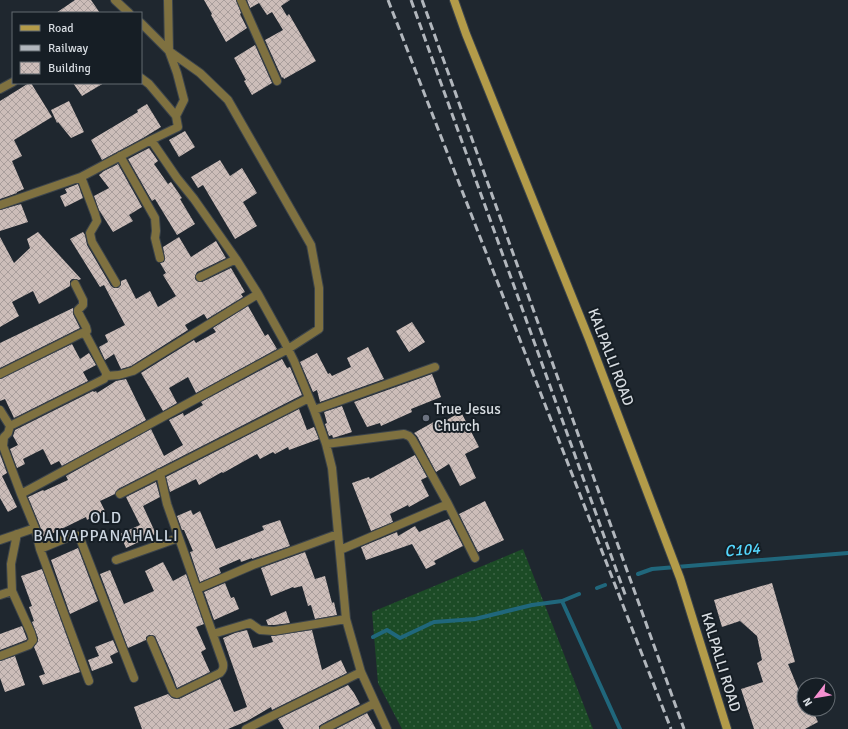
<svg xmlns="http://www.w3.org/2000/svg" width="848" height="729" viewBox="0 0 848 729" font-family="Signika,sans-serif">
  <defs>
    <pattern id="grass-dots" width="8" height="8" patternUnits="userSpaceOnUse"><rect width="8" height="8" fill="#1c4b26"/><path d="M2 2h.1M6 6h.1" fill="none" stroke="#3c6445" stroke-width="1.8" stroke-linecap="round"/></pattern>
    <pattern id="building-cross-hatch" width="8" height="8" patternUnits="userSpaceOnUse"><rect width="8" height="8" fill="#ccbdb9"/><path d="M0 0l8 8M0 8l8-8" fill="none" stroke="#a99e9c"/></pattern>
  </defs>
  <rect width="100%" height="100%" fill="#1f272f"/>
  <!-- grass -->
  <path fill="url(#grass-dots)" d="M523,549L593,729H402L378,683L372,612Z"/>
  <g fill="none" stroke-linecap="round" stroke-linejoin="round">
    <!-- stream -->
    <path stroke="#20677c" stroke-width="4" d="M638,574L652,569L848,553
      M597,588L605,585
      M579,594L562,601L620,729
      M373,637L387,630L400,638L434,622L475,619L532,605L562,601"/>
  </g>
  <!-- building -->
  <path fill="url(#building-cross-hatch)" d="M75,0H91L100,13H56Z
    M204,0H236L241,13L240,14L247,28L226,42L211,15L212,14Z
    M247,0H290L281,6L287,16L289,14L316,61L284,79L283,77L282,78L265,40L283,30L272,12L267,15L259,3L250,8Z
    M255,45L272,83L252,95L244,81L246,80L234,58Z
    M29,83H31L52,117L14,140L22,156L12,161L24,189L17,192V193L0,199V101Z
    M73,83H104L82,96Z
    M69,101L84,132L71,138L58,122L57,123L51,110Z
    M147,104L161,127L143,138L102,160L91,140L138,112L137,110Z
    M185,131L195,147L179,157L169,140Z
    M149,148L158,161L154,164L168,184L171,182L182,198L180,199L195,224L177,235L155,199L152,201L128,159Z
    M220,160L230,176L242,168L257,193L243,202L257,226L235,239L203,185L198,188L191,177Z
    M118,164L142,207L129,215L133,221L113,232L99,210L94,196L109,188L99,175L104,171Z
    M78,184L83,198L65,207L60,196L67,193L65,189Z
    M21,204L28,222L0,231V210Z
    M38,232L81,279L79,280L76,279H72L70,281V286L39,304L33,291L12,302L19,316L0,327V237L14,263L30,248L27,239Z
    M83,232L85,235L87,245L111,286L114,288H118L121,285V281L126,279L136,299L150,291L158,307L176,296L163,275L166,273L160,263L164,262L165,259L163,247L179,237L191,257L216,241L226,258L197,272L195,276V279L197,281L199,282H202L231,268L245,292L241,294L243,297L207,319L204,314L185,325L188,330L131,366L121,369L114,354L105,360L99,347L108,342L105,335L125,325L104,285L100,287L70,239Z
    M248,306L265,336L268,334L277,349L196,393L188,377L169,388L177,403L163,411L141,373L194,340L196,343L216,332L213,328Z
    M73,308V314L80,328L0,368V343Z
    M412,322L425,342L409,352L396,331Z
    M72,344L80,359L89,353L96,365L83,372L88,381L14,418L5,399L0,401V379Z
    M368,347L384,379L320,402L317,390L313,392L300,362L317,353L328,374L330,373L332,376L351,367L347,358Z
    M282,359L287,368L290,367L302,395L118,489L115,494L100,501L105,511L87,520L86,517L43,538L40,526L28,497L43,490L44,491L68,480L66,476L151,429L164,456L183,445L169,420L183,413L184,416L203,405L201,402Z
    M432,374L441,397L411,409L412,412L381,426L380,423L367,427L354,402Z
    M126,379L146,420L62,466L59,461L51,465L43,449L23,459L25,464L17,468L10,449L18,445L13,436L15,430L93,391L94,392L96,391L97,393L116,381Z
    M342,406L352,432L333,438L332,435L329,436L325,424L327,423L324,412Z
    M299,409L307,430L314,427L319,439L289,450L288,447L275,454L273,452L260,459L257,454L223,473L222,472L199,485L196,479L170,492L166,477Z
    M461,412L479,447L465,454L476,478L460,486L449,464L436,472L417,436L414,433L439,419L441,423Z
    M0,454L7,473L2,476L17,507L8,512L0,498Z
    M415,455L427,477L421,480L429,496L409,507L408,505L390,514L393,522L371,531L352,483L369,477L370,479Z
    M156,482L160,497L143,506L156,534L126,548L120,534L140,525L126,497Z
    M485,501L504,540L478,552L459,514Z
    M191,510L193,515L200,511L216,549L264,530L262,526L280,520L290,546L252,559V558L241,562L240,559L219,568L221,573L200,582L190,552L193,551L184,530H182L177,516Z
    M449,519L463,546L434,561L436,564L426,569L412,544L366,560L361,547L397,532L398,536L415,526L419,532Z
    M78,548L98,601L70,614L51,560Z
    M305,552L315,579L325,576L332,603L334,602L337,615L315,619L311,605L308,606L302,586L294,588L293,587L271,596L261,568Z
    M163,562L173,581L186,574L204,624L196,627L206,649L201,652L210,672L177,688L173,677L155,636L152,635H149L146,637V640L128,648L100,574L110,570L124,604L154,591L145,571Z
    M42,569L80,672L43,685L39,676L45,674L34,647L38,641V638L32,622L34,621L29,607L32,606L21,576Z
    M225,583L231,598L234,597L239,609L214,620L204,592Z
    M772,583L795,662L788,664L804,703V709H812L818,722L805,729H754L741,689L763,682L757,663L762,660L757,636L740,621L722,627L714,600Z
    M286,611L290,623L274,625H268L266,620Z
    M22,626L27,639L26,640L0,650V634Z
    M247,630L253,648L273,642L271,636L312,630L322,670L341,660L347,673L272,710L271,707L247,721L228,729H142L134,707L168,694L172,698L176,699H179L220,679L234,712L247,707L223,638L235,633Z
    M113,640L118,652L110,656L113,663L92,671L88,660L99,656L95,647Z
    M15,656L25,685L5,692L0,678V661Z
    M348,685L354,693L360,704L322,724L319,726V729H284L278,719Z
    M367,713L376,729H336Z"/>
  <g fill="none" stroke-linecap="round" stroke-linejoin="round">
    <!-- street casing -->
    <g stroke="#3c444b" stroke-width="10">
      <path id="street" d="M115,0L129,13
        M168,0L169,51L177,73L184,100L176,116
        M241,0L277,81
        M141,78L149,84L176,116
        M0,89L13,82
        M151,140L177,178L194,199L236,259L258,294L284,341L294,361L314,410L326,444L332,468L346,619L361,672L387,729
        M120,156L155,218L156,231L155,238L160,258
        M81,177L95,214L97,221L90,233L92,242L116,283
        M0,205L81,177L151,140L178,127L176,116
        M200,277L236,259
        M75,284L83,300V305L78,310V312L86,327L87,331L84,334
        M0,374L82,333L86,335L106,373V376L104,379L10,426
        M106,376L119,375L133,371L258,294
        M0,410L10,426L8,433L4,437L3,446L21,494
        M314,410L435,367
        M326,444L404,434L409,436L412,439L448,504L340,550
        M120,494L309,398
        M448,504L475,558
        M0,540L35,528
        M40,549L74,535L78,536L81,541L134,678
        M116,560L178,538
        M197,589L253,565L338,534
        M0,595L12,591
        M213,634L250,623L260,630L274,631L346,619
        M151,640L172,690L174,693L177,694L220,673C223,670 224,668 223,663L167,504L160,473
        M0,656L29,645L33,640L31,633L12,591L11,564L17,534
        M89,681L40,549L35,528L21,494L288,349L319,329V288L311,245L228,100L200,73L169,51L141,23
        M246,729L361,672
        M324,729L375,703"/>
    </g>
    <!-- secondary casing -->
    <g stroke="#3c444b" stroke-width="10">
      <path id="secondary" d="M454,0L466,34L589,339L680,578L727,729"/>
    </g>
    <!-- street -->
    <use href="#street" stroke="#7f7140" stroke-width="8"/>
    <!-- secondary -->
    <use href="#secondary" stroke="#b39b49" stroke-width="8"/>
    <!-- rail -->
    <path stroke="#b2b7bd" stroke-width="3" stroke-dasharray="8 4" stroke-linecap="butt" d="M388,0L671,729
      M411,0L626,597
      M422,0L684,729"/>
  </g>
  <!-- markers -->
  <circle fill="#6b7280" stroke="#161e25" stroke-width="1.5" cx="426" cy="418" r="4"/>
  <g text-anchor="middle" stroke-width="4" stroke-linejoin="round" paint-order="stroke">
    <!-- street labels -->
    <g font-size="15" fill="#d7dce1" stroke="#161e25">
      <text transform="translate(611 357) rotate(69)" y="5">KALPALLI ROAD</text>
      <text transform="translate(721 662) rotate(73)" y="5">KALPALLI ROAD</text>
    </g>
    <!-- poi labels -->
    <g font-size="15" fill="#d7dce1" stroke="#161e25" text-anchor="start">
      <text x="434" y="414">True Jesus<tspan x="434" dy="17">Church</tspan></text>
    </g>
    <!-- neighbourhood labels -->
    <g font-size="16" letter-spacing="1" fill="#cbd5e0" stroke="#161e25">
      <text x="106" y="523">OLD<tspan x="106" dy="18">BAIYAPPANAHALLI</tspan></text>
    </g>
    <!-- water labels -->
    <g font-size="16" font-style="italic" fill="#54d7fe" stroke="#161e25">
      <text transform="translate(742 549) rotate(-5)" y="6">C104</text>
    </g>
  </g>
  <!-- legend -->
  <rect x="12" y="12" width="130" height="72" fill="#161e25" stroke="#636a70"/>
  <rect x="20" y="25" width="20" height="6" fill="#b39b49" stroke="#636a70"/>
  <text x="48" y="32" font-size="12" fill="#d7dce1">Road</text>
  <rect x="20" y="45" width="20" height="6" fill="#b2b7bd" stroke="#636a70"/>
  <text x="48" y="52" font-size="12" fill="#d7dce1">Railway</text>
  <rect x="20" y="62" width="20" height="12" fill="url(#building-cross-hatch)" stroke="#636a70"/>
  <text x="48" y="72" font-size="12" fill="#d7dce1">Building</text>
  <!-- north arrow -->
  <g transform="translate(816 697) rotate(239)"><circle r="19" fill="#161e25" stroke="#636a70"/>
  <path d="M0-3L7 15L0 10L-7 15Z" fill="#f590d1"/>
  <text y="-6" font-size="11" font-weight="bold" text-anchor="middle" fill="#d7dce1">N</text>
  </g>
</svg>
